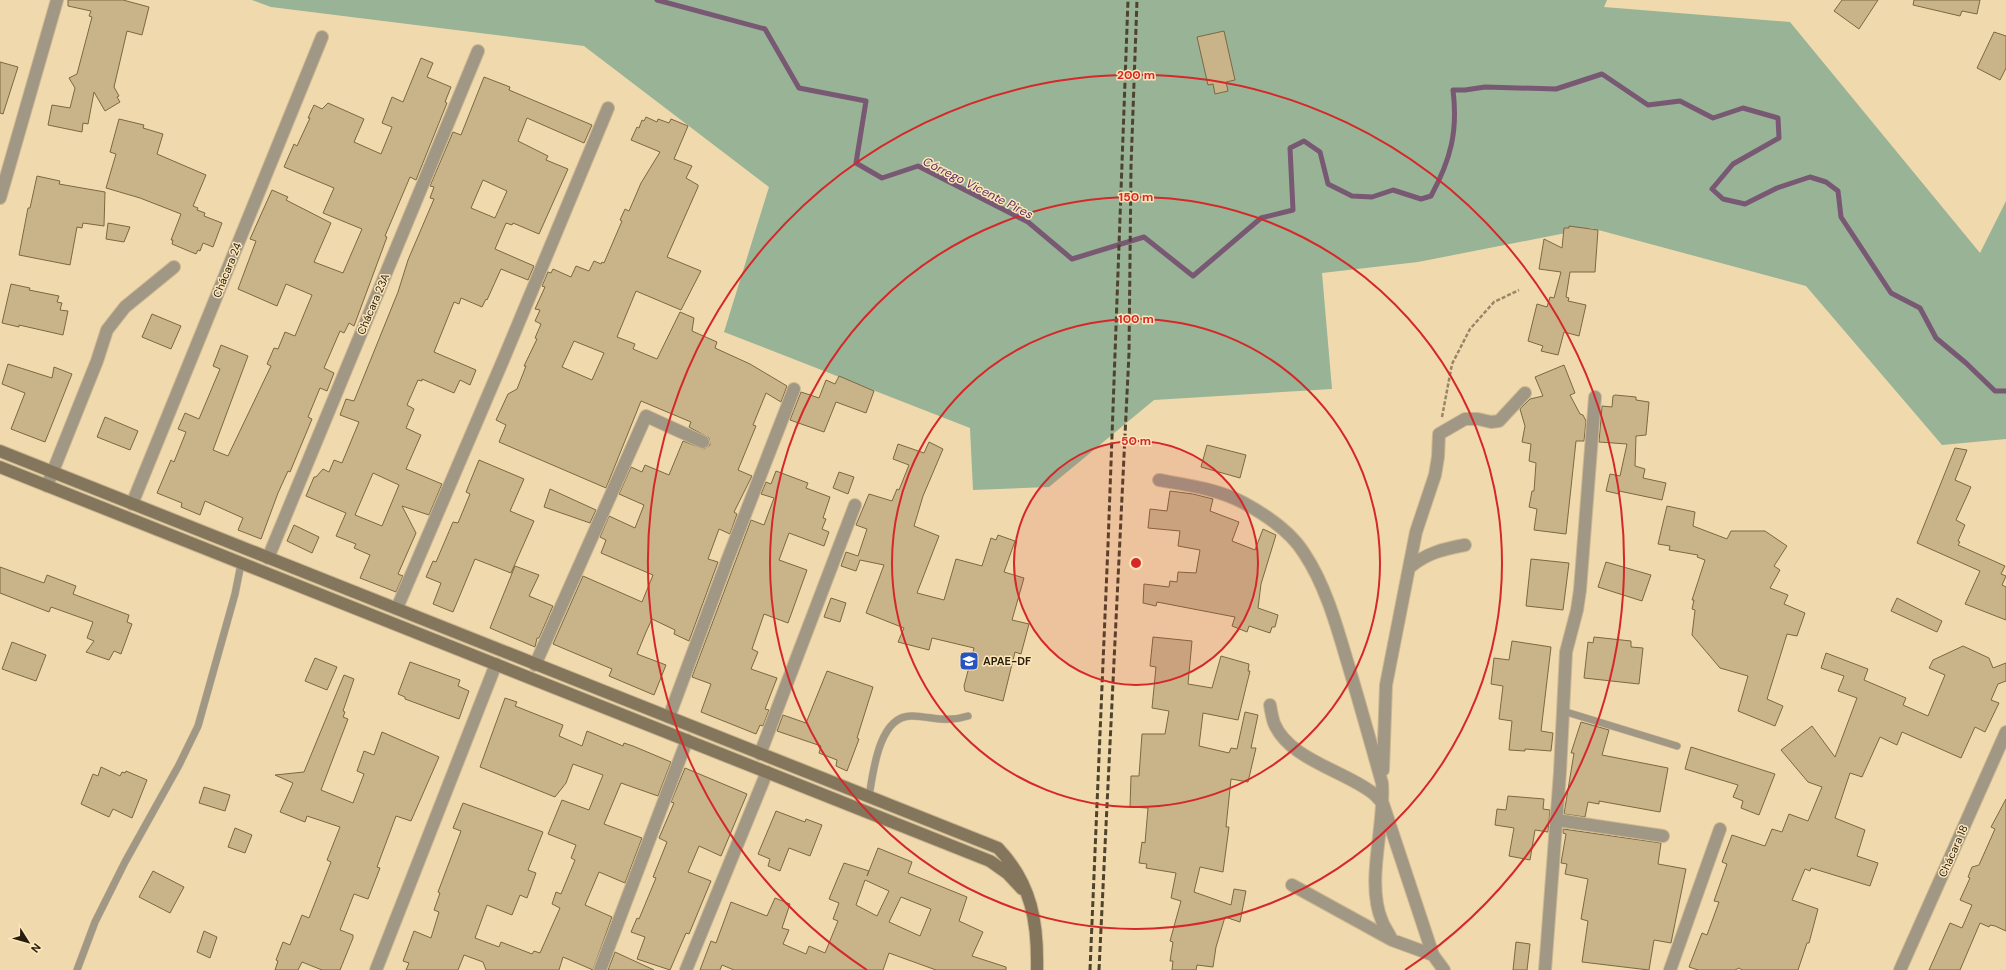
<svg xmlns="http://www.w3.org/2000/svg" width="2006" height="970" viewBox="0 0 2006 970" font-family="'DM Sans',sans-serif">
  <rect width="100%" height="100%" fill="#f0d9ad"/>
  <!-- green -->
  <path fill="#98b396" d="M252,0H1607L1604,7L1790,22L1980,253L2006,201V439L1942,445L1806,286L1591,228L1418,262L1322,273L1332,389L1154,400L1049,487L973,490L970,428L724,332L769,187L584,46L271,7Z"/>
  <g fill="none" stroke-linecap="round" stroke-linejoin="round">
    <!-- stream -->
    <path stroke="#785873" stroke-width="5" d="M657,0L765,29L799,88L866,101L856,163L882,178L918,166L1028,222L1072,259L1144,237L1193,276L1261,218L1293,210L1290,148L1304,141L1320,152L1328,184L1352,196L1372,197L1393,190L1421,199L1431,196C1451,159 1458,131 1453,90H1465L1485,87L1556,89L1602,74L1648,105L1680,101L1713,118L1743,108L1778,118L1779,138L1733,164L1712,189L1723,199L1745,204L1777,188L1810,177L1826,182L1838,191L1841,217L1891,293L1920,308L1936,338L1966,363L1995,391H2006"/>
  </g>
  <!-- building -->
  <path fill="#c9b389" stroke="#7c6840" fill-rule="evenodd" d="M68,0H123L149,7L142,35L127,31L114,87L119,96L117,97L120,102L105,111L94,92L88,124L83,123L82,132L48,125L52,105L70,108L75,88L69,78L77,74L92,17L89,16L91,11L68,6Z
    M1842,0H1878L1859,29L1834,11Z
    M1914,0H1980L1977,14L1962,11L1960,16L1913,5Z
    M1224,31L1235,80L1226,82L1228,91L1215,94L1213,84L1208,85L1197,37Z
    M1994,32L2006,36V68L2000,80L1977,68Z
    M421,58L433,63L427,77L451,87L445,102L447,103L416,180L410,177L385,236L387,237L354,326L349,323L344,333L340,331L324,368L334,373L327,391L320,388L308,417L312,419L290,472L288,471L278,493L261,539L238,530L243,518L205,501L200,515L181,507L182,503L157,493L171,460L174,462L186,432L178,429L185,413L199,419L220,369L213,366L221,345L248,356L213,450L228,456L271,366L267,364L274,348L278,349L285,332L295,336L312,295L286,284L277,306L238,289L256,241L250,239L272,190L288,197L286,200L331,223L314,262L343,273L362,229L323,213L334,188L284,167L294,144L297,146L310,118H308L314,105L322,109L328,103L364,119L354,142L381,154L392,127L382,123L392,97L403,102Z
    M0,62L18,67L3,114L0,113Z
    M484,77L510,87L509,90L592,125L584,143L527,118L518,141L548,156L546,160L568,169L539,234L513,223L512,225L506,223L495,249L534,266L528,280L501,269L487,300L486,299L482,307L461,298L459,304L454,302L434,352L476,370L470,385L460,380L454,393L422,379V381L418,380L407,405L414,409L406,428L421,435L406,469L442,484L429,515L402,506L416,533L398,574L403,576L396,592L360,578L370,555L354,548L356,544L336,536L346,513L306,496L314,477H316L323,469L329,472L334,460L342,463L359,422L340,415L346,399L354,401L398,292L408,260L434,199L430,198L434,187L430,186L453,132L461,135ZM483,180L507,191L495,218L471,208ZM373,473L399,485L382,526L355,515Z
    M646,117L657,122L658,119L669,123L671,119L688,126L674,159L692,166L686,178L698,185V187L667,257L701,271L681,310L636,291L617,337L635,344L633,349L657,359L680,312L694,318L692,331L717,342L715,348L750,364L787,386L781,402L766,393L753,425L756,426L738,470L752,476L734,512L737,514L730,534L719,529L708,559L718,562L689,641L674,634L675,630L652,619L646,632L637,654L666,665L654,695L609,676L612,669L553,644L583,576L642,602L653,575L601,553L606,540L600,537L609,516L635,528L644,505L619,494L631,467L642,472L645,465L669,475L683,441L704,449L710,445L709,438L689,427L691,422L641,401L606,488L499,442L506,425L496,420L508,394L517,389L526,366H524L537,339L535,338L541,324L535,321L540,310L535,309L545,287L542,286L548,272L551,273L553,269L571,277L576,266L589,271L594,261L601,264L602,262L604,263L622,221L620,220L625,209L629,211L641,183L660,152L631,140L637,127L639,128L642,120L644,121ZM574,341L604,353L592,380L562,367Z
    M119,119L144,125L143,128L163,134L157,154L206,175L193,206L198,208L197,210L205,213L204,216L222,223L213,247L203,243L200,251L198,250L196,254L172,244L173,240H171L181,214L140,198L106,188L116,154L110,152Z
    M37,176L60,181L59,184L105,192L104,226L83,223L82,228L77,227L70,265L19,255L28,208H30Z
    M108,223L130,227L124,242L106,239Z
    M1569,226L1598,230L1595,272H1570L1566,297L1569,298L1568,301L1586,305L1579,336L1564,332L1558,355L1541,351L1543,346L1528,341L1537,304L1547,307L1550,297L1554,298L1561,272L1539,269L1544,239L1562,248L1564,228H1569Z
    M11,284L30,288L29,290L59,296L57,302L62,303L60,310L68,311L63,335L19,325V327L2,323Z
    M152,314L181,326L171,349L142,337Z
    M8,364L52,378L54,367L72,374L45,442L11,429L25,393L2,384Z
    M1564,365L1575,393L1570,395L1580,414L1583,415L1586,421L1584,441H1576L1566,534L1534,530L1537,509L1529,507L1532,491H1534L1536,463L1529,461L1531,444L1522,442L1525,426L1520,409L1530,399L1543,396L1535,377Z
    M839,376L874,391L866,413L836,402L824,432L790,420L801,392L819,398L826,380L835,384Z
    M1615,395L1636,397V400L1649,402L1646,435L1636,436L1635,466L1645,469L1643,478L1666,483L1662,500L1619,491V494L1606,491L1610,474L1620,476L1627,444L1599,442L1602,406L1612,407L1613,396Z
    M105,417L138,431L130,450L97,437Z
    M929,442L943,449L923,496L914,526L939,536L917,593L944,600L956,559L982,566L991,538L996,540L998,535L1015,541L1004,572L1024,578L1012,620L1029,624L1021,654L1015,652L1003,701L965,691L964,686L974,648L932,638L929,650L898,642L904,628L866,613L884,565L860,560L856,571L841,566L846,552L858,556L867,529L856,525L869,494L892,501L897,489L899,490L909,465L893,459L898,444L924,453Z
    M1207,445L1246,455L1240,478L1201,467Z
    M1955,448L1967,450L1955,480L1971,487L1956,520L1965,525L1958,541L1960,542L1958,545L2005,566L2001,574L2006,576L2002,585L2006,587V620L1965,604L1980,571L1917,543Z
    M479,460L524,479L510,511L534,521L511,573L475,559L453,612L433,604L441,583L426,577L433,561L436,562L453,522L458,523L470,494L466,492Z
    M776,471L808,483L806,488L830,497L823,518L826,519L822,529L829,532L824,546L789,533L779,560L807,570L788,623L764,614L752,649L758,652L751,669L777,678L765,709L769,710L763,726L760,725L756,734L701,712L711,684L692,677L751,520L764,525L774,498L761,494L766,482L771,484Z
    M839,472L854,477L848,494L833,488Z
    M550,489L596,510L590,523L544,507Z
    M1170,491L1193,494L1213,499L1210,511L1239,522L1232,541L1255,550L1263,529L1276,535L1261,584L1258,608L1278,615L1275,627H1272L1270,633L1249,626L1247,632L1232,626L1235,617L1157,602L1156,606L1143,603L1144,584L1169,587L1170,581L1177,582L1178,572L1196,573L1200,550L1178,546L1180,531L1148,528L1150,509L1167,511Z
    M1667,506L1695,512L1693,526L1727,539L1731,531H1765L1787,546L1774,566L1780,570L1770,588L1788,595L1784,604L1805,613L1797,636L1787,634L1767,699L1783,706L1775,726L1738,711L1748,676L1720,668L1692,635L1695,610L1692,609L1694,600H1692L1705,560L1697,557L1698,555L1669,550L1670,546L1658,544Z
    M294,525L319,537L312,553L287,541Z
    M1531,559L1569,563L1563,610L1526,606Z
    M1606,562L1651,575L1642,601L1598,587Z
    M515,566L539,575L529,596L553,606L539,638H537L535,647L490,628Z
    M0,567L44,583L47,575L76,586L73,594L129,615L127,622L132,624L121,654L114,651L109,660L86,652L94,641L87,638L93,622L51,607L49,612L0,593Z
    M831,598L846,603L840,622L824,617Z
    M1897,598L1942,621L1937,632L1891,611Z
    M1153,637L1192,641L1188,684L1212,688L1221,656L1249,664L1248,671H1250L1238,720L1203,713L1199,746L1229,753L1231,748L1237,749L1245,712L1258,715L1251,748H1256L1248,782L1231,779L1226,827H1229L1223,872L1200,867L1194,892L1231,905L1234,889L1246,891L1240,922L1225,917L1216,947L1213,967L1197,965L1196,970H1172L1173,961H1170L1173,942L1170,941L1181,901L1171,898L1176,873L1146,868L1147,864L1139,863L1142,842L1145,843L1148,808L1130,807L1131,776H1139L1142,734H1165L1169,711L1152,708L1156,667L1150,666Z
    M1594,637L1631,641V647L1643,648L1639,684L1584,678L1588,642L1593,643Z
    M1512,641L1551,647L1541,731L1553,733L1551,751L1525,749V751L1509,750L1512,721L1499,719L1503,686L1491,684L1494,658L1509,660Z
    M12,642L46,655L36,681L2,669Z
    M1963,646L1989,658L1993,668L2006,663V681L1998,684L1991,700L1999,703L1985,732L1975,727L1961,758L1902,732L1897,745L1880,737L1862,777L1850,773L1835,818L1865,830L1857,856L1878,863L1870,886L1811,868L1810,871L1805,869L1792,900L1818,909L1809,943H1807L1798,970H1742L1739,968L1735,970H1698L1689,967L1702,933L1707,935L1719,902L1714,901L1727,864L1722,862L1732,835L1765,846L1772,829L1782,832L1789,814L1808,821L1822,787L1808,782L1781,750L1812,726L1835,757L1857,698L1838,691L1844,676L1821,668L1826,653L1868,669L1864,680L1906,698L1903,705L1928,716L1945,675L1929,668L1933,660Z
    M315,658L337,667L327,690L305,681Z
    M410,662L460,680L458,686L469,691L459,719L405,699V697L398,694Z
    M827,671L873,687L857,738L859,739L847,771L836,766L837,760L819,753L821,746L777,731L783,715L806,723Z
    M344,675L354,679L343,711L345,712L343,717L348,719L321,790L353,803L364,774L357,771L364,751L374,755L382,732L439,757L411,821L396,816L377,867L380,868L368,899L354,894L340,930L353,935V938L340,970H322L302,962L298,970H275L278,961L276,960L283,942L290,945L302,915L309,918L331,862L327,860L340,827L307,816L305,822L280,812L293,783L275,775L304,772Z
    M505,698L517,702L515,706L563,725L559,736L582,746L587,731L623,746L624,743L633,746L671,762L658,796L621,783L604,824L642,838L625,883L599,872L585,905L612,917L593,970L563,957L559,970H486L483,962L464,955L458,970H406L409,963L403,961L414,931L431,938L439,912L434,910L440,893L438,892L461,831L453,828L463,803L543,832L528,870L536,873L527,898L520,895L512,915L487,905L475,938L499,947L501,942L532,954L534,951L540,953L560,908L552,904L556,892L561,894L575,860L571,858L576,845L548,834L562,800L589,810L603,775L573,764L566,783L555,797L480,767Z
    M1581,722L1609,730L1602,755L1668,768L1660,812L1599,801V804L1588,802L1585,817L1564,814L1574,753H1571Z
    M1691,747L1775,774L1759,815L1741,808L1743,801L1733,797L1738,785L1685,769Z
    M101,767L120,776L122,772L125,773L126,771L147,780L132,818L113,809L109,817L81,804L93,774L98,776Z
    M685,768L747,794L721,856L699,846L688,872L711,881L689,934L686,933L670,970L637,959L645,937L631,932L637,918L639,919L656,878L653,877L667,842L659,838L674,803L671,802Z
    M204,787L230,795L225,811L199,803Z
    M1508,796L1544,799L1543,809L1550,810L1548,832L1535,830L1530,860L1509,856L1514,828L1495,825L1497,809L1506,810Z
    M2006,799V931L1995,926L1990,925L1989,927L1980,923L1960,970H1929L1950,923L1962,928L1972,905L1960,900L1970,878L1968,877L1972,867L1979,865L1995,829L1991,827Z
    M776,811L805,822L806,819L822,825L810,856L789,848L780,871L768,866L770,859L758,854Z
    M235,828L252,835L245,853L228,847Z
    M1563,829L1661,843L1658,864L1686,869L1671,943L1654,940L1649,970L1582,962L1588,921L1581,919L1588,879L1565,874L1567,864L1561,863L1566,834L1563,833Z
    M878,848L912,862L908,873L967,897L959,921L983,932L972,956L1006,967V970H936L889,953L883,970H734L722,965L720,970H700L711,941L716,943L731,902L767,916L775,898L790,904L782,928L789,930L783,944L806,954L809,946L825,953L838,921L833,919L839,903L829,899L844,863L869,871L867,876ZM865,880L889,891L877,916L856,905ZM901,897L931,909L920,936L889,922Z
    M153,871L184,887L170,913L139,897Z
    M204,931L217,937L210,958L197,952Z
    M1516,942L1530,944L1527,970H1513Z
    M615,952L654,970H608Z"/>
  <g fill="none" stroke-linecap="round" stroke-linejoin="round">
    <!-- lane casing -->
    <g stroke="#ccb790" stroke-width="8">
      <path id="lane" d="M1563,711L1677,746
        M869,797C873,772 879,715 912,716C934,717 946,723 968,716
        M77,970L95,922L125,862L179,765L198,726L235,594L241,564"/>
    </g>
    <!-- street casing -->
    <g stroke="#ccb790" stroke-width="14">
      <path id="street" d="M0,198L57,0
        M1159,480C1187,485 1218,489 1244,503C1266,515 1291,532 1304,553C1324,583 1335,620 1345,654C1358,697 1370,740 1382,783C1386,825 1365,881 1382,921C1384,927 1389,933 1392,940
        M47,486L97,361L107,330L125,307L174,267
        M132,504L322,37
        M268,558L478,51
        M1410,567C1427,553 1443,549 1465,545
        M397,608L504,358L608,108
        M535,665L646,416L703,442
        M1270,705C1271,711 1272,717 1274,723C1288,758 1341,770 1370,791C1375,794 1379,799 1383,804L1433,955L1444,970
        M669,717L727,561L794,389
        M760,754L855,505
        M1383,770L1386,685L1416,532L1435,475L1438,457L1439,434L1465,419H1478L1491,422L1499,421L1525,393
        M1557,820L1663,836
        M1292,885L1392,940L1433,955
        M376,970L496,664
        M600,970L687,740
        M686,970L767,772
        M1545,970L1560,772L1566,652L1577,610L1580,590L1595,397
        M1670,970L1720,829
        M1900,970L2006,732"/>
    </g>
    <!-- secondary casing -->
    <g stroke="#ccb790" stroke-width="14">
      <path id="secondary" d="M0,451L998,848C1032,884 1038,923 1037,970
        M0,467L990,861L1007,873L1022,889"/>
    </g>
    <!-- path -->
    <path stroke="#978667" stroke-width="2.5" stroke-dasharray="4 2" stroke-linecap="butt" d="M1442,417L1452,364L1470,329L1494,302L1519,290"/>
    <!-- lane -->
    <use href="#lane" stroke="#a19785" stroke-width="7"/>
    <!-- street -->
    <use href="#street" stroke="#a19785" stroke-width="12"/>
    <!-- secondary -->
    <use href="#secondary" stroke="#84765c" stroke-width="12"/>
    <!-- rail -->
    <path stroke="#4e432d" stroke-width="3" stroke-dasharray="6 3" stroke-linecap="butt" d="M1090,970L1108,545L1128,0
      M1099,970L1129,353L1131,166L1137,0"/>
  </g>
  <!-- distance rings -->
  <circle cx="1136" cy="563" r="122" fill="#d62828" fill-opacity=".12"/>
  <g fill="none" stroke="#d62828" stroke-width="2">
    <circle cx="1136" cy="563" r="122"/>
    <circle cx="1136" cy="563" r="244"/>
    <circle cx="1136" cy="563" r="366"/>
    <path d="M867 970A488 488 0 1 1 1405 970"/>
  </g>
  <!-- icons -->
  <defs>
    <g id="school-square" transform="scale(1)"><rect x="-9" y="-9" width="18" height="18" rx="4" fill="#2655c3" stroke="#fde6ba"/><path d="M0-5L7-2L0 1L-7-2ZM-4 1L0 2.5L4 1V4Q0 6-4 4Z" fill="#fff"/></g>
  </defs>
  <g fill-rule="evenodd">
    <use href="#school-square" x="969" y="661"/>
  </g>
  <g text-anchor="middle" stroke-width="3" stroke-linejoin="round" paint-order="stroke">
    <!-- street labels -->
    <g font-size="11" fill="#271e0e" stroke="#fde6ba">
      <text transform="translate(227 270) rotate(-68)" y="4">Chácara 24</text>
      <text transform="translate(373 304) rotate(-67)" y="4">Chácara 23A</text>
      <text transform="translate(1953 851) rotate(-66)" y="4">Chácara 18</text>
    </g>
    <!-- poi labels -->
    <g font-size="11" font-weight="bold" fill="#271e0e" stroke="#fde6ba" text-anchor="start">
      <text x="983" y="665">APAE-DF</text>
    </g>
    <!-- water labels -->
    <g font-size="12" font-style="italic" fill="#5c2862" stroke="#fde6ba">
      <text transform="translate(978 188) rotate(27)" y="4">Córrego Vicente Pires</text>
    </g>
  </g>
  <circle cx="1136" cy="563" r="6" fill="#d62828" stroke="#fde6ba" stroke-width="2"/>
  <g font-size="12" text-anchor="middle" font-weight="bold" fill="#d62828" stroke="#fde6ba" stroke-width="3" stroke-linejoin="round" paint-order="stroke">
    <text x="1136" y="79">200 m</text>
    <text x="1136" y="201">150 m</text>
    <text x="1136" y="323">100 m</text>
    <text x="1136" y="445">50 m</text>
  </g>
  <!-- north arrow -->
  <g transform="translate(28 942) rotate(127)" stroke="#fde6ba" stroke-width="3" paint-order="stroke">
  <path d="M0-3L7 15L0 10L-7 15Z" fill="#271e0e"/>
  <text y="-6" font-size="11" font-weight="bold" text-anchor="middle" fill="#271e0e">N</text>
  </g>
</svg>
